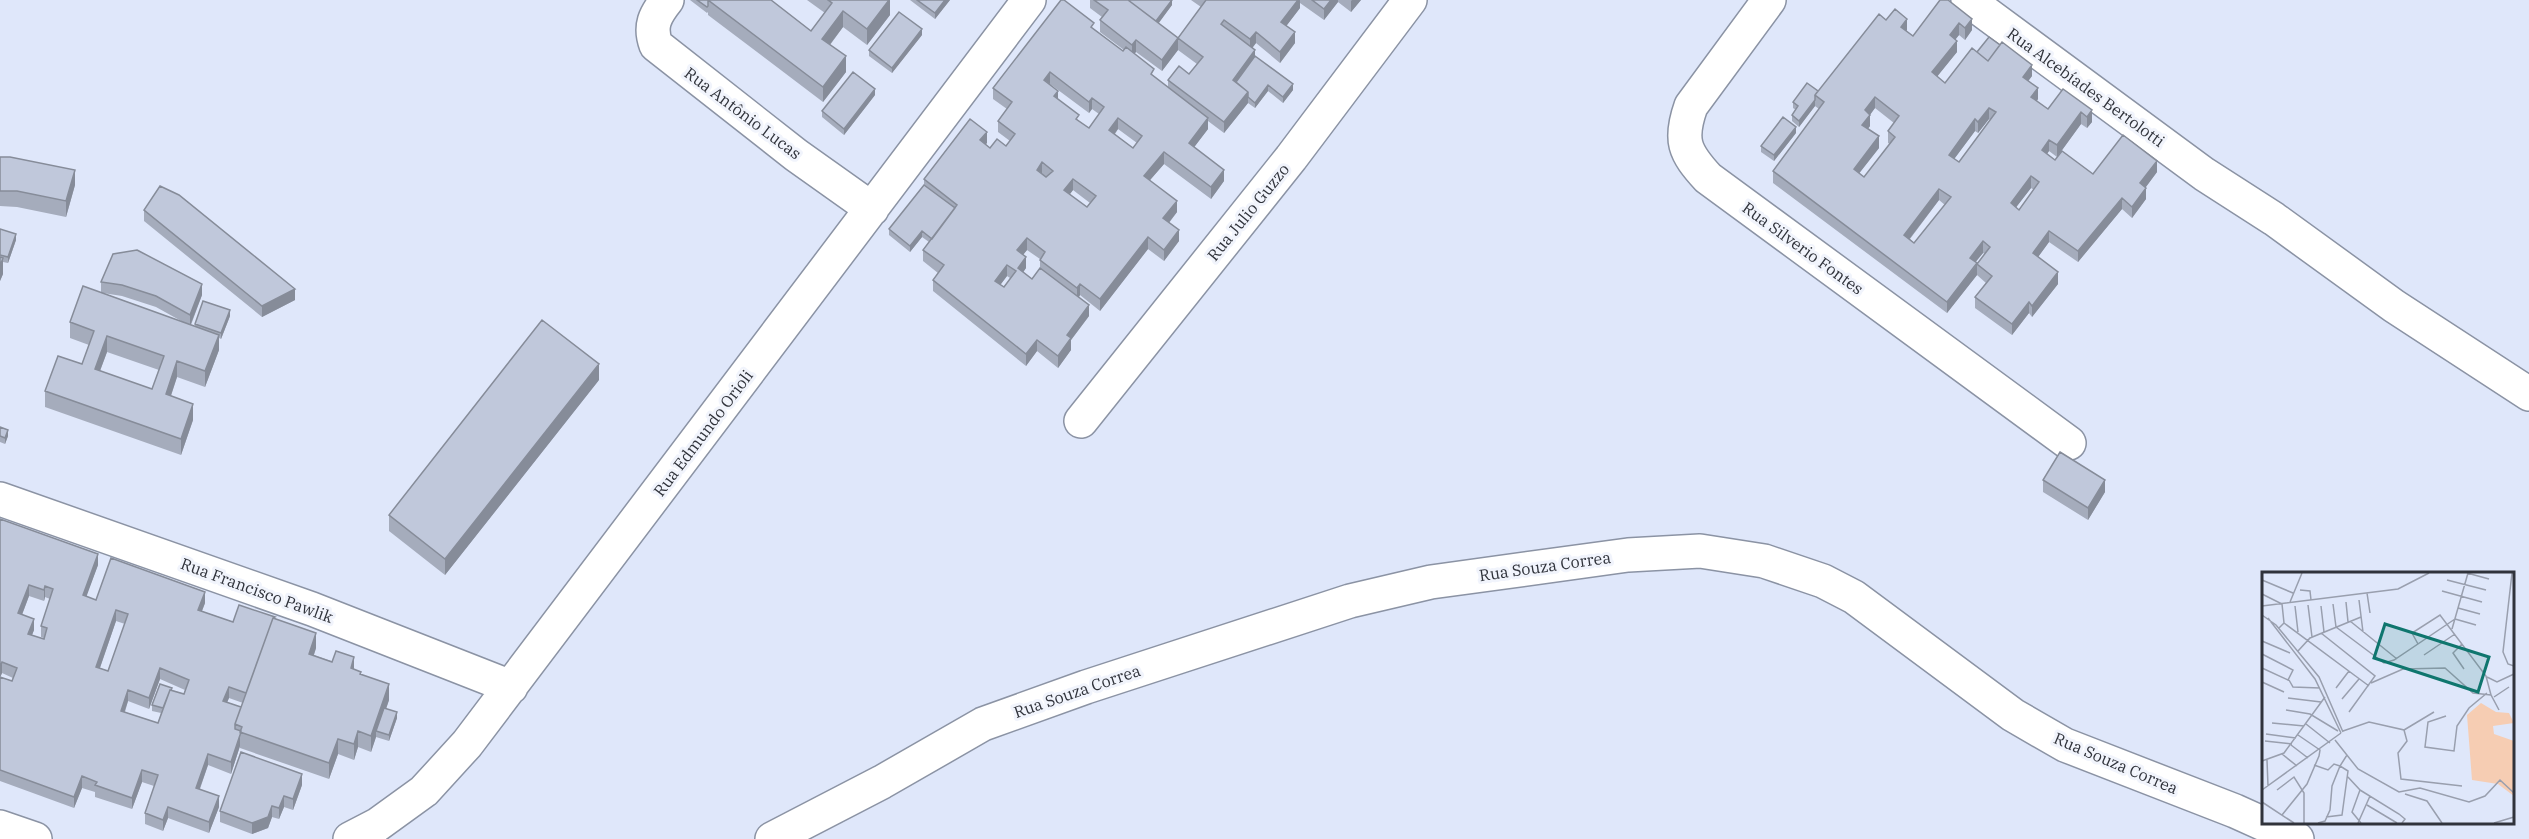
<svg xmlns="http://www.w3.org/2000/svg" width="2529" height="839" viewBox="0 0 2529 839" font-family="'IBM Plex Serif',serif">
  <rect width="100%" height="100%" fill="#dfe7fa"/>
  <g fill="none" stroke-linecap="round" stroke-linejoin="round">
    <!-- street casing -->
    <g stroke="#8b93a4" stroke-width="36">
      <path id="street" d="M667,0C655,15 649,26 656,45L796,155L872,209
        M1769,0L1691,106C1679,140 1684,152 1708,178L2069,443
        M1968,0L2204,174L2274,219L2394,306L2529,394
        M1081,421L1291,158L1410,0
        M0,499L312,609L511,687
        M0,827L35,839
        M350,839L377,825L424,791L467,744L1029,0
        M772,839L882,782L983,724L1086,687L1350,601L1431,582L1628,555L1700,551L1764,561L1823,581L1854,597L2013,715L2065,745L2235,811L2297,839"/>
    </g>
    <!-- street -->
    <use href="#street" stroke="#fff" stroke-width="33"/>
  </g>
  <!-- wall -->
  <path fill="#a5acbc" fill-rule="evenodd" d="M690,0H772V1L811,31L825,13L807,0H890V15L867,45L843,27L830,45L846,72L823,102L708,15V12L707,13Z
    M910,0H950L935,19Z
    M1090,0H1172V5L1158,23L1178,50L1162,71L1136,52L1134,54L1154,77L1168,88V80L1189,74L1197,64L1178,50V38L1201,7L1191,0H1361L1351,12L1338,2L1324,20L1300,3V8L1286,26L1295,43L1280,63L1256,43L1252,48L1255,56L1293,90L1283,103L1268,91L1255,108L1248,103L1224,133L1208,121V129L1194,147L1224,181L1211,199L1164,164L1150,180L1177,212L1169,223L1179,241L1164,261L1148,249L1100,311L1080,295L1079,297L1089,316L1071,340V350L1058,368L1037,351L1026,366L933,291V280L938,273L923,261V250L929,242L922,237L910,252L889,235V229L924,185V179L987,143L986,144L990,148L1006,146L1010,141L998,132V121L1007,109L993,99V88L1094,29L1123,51L1124,50L1100,32V20L1102,17L1090,8ZM1050,84L1089,113L1092,109L1099,114L1089,128L1079,121L1058,100ZM1118,129L1137,143L1133,148L1115,134ZM1073,190L1090,203L1087,207L1069,195ZM1027,250L1040,259V269L1032,279L1023,272L1026,268L1023,255ZM1007,276L1010,278L1004,287L1000,285Z
    M1940,0L1972,30L1965,40L1959,35L1955,40L1957,52L1937,76L1945,83L1977,52L2032,76L2028,81L2038,99L2037,101L2048,109L2063,89L2092,122L2087,128L2081,124L2057,157L2049,151L2047,154L2055,160L2093,174L2157,172L2145,188L2146,199L2132,218L2122,209L2078,262L2049,242L2038,257L2058,284L2032,317L2029,313L2012,335L1975,308V297L1986,283L1977,275L1947,313L1773,183V171L1819,109L1815,106L1799,127L1792,121V115L1796,110L1793,108V102L1818,91L1886,20L1907,30L1906,31L1913,36ZM1875,108L1894,123L1888,131V143L1890,144L1864,177L1859,173L1879,148L1868,129L1870,126V114ZM1989,119L1990,120L1959,162L1954,159L1975,131L1978,133ZM2031,188L2034,190L2019,210L2016,207ZM1939,200L1945,205L1914,243L1910,239ZM1983,253L1985,254L1977,263L1975,262Z
    M922,35L892,73L869,56V50Z
    M875,95L844,135L822,117V111Z
    M1796,133L1774,161L1761,152V146Z
    M0,157L75,185L66,217L17,207L0,206Z
    M144,210L295,300L262,317L144,221Z
    M0,229L16,240L8,263L3,262V274L0,281Z
    M101,282L202,295L191,325L195,326V324L230,316L221,339L219,338V350L205,387L177,377L171,396L193,420L181,455L45,407V391L82,364L89,345L70,338V322L101,293ZM103,293L122,296L156,307L183,322ZM107,352L159,370L152,389L100,371Z
    M599,380L445,575L389,531V515Z
    M0,427L8,436L5,444L0,442Z
    M2043,480L2105,492L2088,520L2043,492Z
    M0,519L98,565L86,596L96,600L205,603L202,611L233,622L275,618L316,648L314,655L354,669L389,700L386,709L397,718L389,741L376,737L371,752L358,747L354,760L338,754L329,779L240,748V746L231,774L208,765L200,789L219,807L209,833L168,818L163,831L145,824V813L154,786L142,782L132,809L95,797V792L82,788L74,808L0,781ZM29,596L44,601L45,597L50,599L41,626V637L44,638V639L32,635L34,630L22,615ZM116,621L125,624L108,671L100,668ZM2,673L13,678L12,681L0,677ZM160,679L185,690L184,694L172,690L152,705V711L161,713L158,723L125,712L128,701L149,709ZM229,698L243,703L241,707L227,702Z
    M302,785L293,810L284,807L279,819L272,817L268,828L252,834L220,822V811Z"/>
  <!-- shaded-wall -->
  <path fill="#868c99" d="M889,0H890V15L867,45V29Z
    M945,0H950L935,19V13Z
    M1172,0V5L1153,31V25Z
    M1298,0H1300V8L1281,33V22Z
    M1331,0H1338V2L1324,20V9Z
    M1352,0H1361L1351,12V1Z
    M843,11V27L822,55V39Z
    M1907,19V30L1901,38V27Z
    M1972,19V30L1965,40V28Z
    M1959,23V35L1950,46V35Z
    M922,29V35L892,73V68Z
    M1256,32V43L1250,51V39Z
    M1295,32V43L1280,63V52Z
    M1178,38V50L1162,71V60Z
    M1136,40V52L1132,56V45Z
    M1957,41V52L1932,83V72Z
    M1255,50V62L1233,85V80Z
    M846,56V72L823,102V87Z
    M2032,65V76L2023,88V77Z
    M1050,72V84L1044,80Z
    M1293,84V90L1283,103V97Z
    M1268,85V91L1255,108V103Z
    M2038,88V99L2031,108V97Z
    M875,89V95L844,135V129Z
    M1058,91V102L1054,96Z
    M1248,92V103L1224,133V122Z
    M1875,97V108L1865,122V110Z
    M1092,98V109L1089,113V102Z
    M1815,100V106L1799,127V121Z
    M1989,108V119L1978,133V122Z
    M2092,110V122L2087,128V117Z
    M2081,112V124L2057,157V145Z
    M1870,115V126L1862,136V125Z
    M1118,118V129L1109,141V130Z
    M1208,118V129L1189,154V143Z
    M1975,119V131L1949,166V155Z
    M1796,127V133L1774,161V155Z
    M987,132V143L980,151V140Z
    M1879,136V148L1854,180V169Z
    M2049,140V151L2042,161V150Z
    M1164,152V164L1144,187V176Z
    M2157,161V172L2140,195V183Z
    M1042,162V174L1037,170Z
    M75,170V185L66,217V201Z
    M1224,170V181L1211,199V187Z
    M2031,176V188L2011,214V203Z
    M1073,179V190L1064,202V190Z
    M2146,188V199L2132,218V207Z
    M1939,189V200L1904,246V235Z
    M2122,198V209L2078,262V251Z
    M1177,201V212L1163,230V218Z
    M1179,230V241L1164,261V250Z
    M922,231V237L910,252V246Z
    M2049,231V242L2033,264V253Z
    M16,234V240L8,263V257Z
    M1148,237V249L1100,311V299Z
    M1027,238V250L1017,262V250Z
    M1983,241V253L1970,269V258Z
    M1026,257V268L1018,280V268Z
    M3,258V274L0,281V266Z
    M1977,264V275L1947,313V302Z
    M1007,265V276L995,292V281Z
    M2058,272V284L2032,317V306Z
    M202,284V295L190,326V315Z
    M1080,284V295L1077,300V288Z
    M295,289V300L262,317V306Z
    M2029,302V313L2012,335V324Z
    M1089,305V316L1071,340V350L1058,368V356L1067,335Z
    M230,310V316L221,339V333Z
    M219,335V350L205,387V371Z
    M107,336V352L95,384V369Z
    M1037,340V351L1026,366V354Z
    M177,361V377L166,410V394Z
    M599,364V380L445,575V559Z
    M193,404V420L181,455V439Z
    M8,430V436L5,444V438Z
    M2105,480V492L2088,520V508Z
    M98,554V565L83,606V595Z
    M29,585V596L18,625V613Z
    M45,586V597L44,601V590Z
    M205,592V603L198,621V610Z
    M116,610V621L96,679V667Z
    M34,619V630L28,645V634Z
    M316,633V648L309,669V654Z
    M354,657V673L351,668Z
    M2,662V673L0,678V667Z
    M160,668V679L149,709V698Z
    M389,684V700L378,732L376,731V737L371,752V736Z
    M229,687V698L223,712V701Z
    M128,690V701L121,722V711Z
    M397,712V718L389,741V735Z
    M358,731V747L354,760V744Z
    M240,735V746L231,774V762Z
    M338,739V754L329,779V763Z
    M208,754V765L196,799V788Z
    M142,770V782L132,809V798Z
    M302,774V785L293,810V799Z
    M82,776V788L74,808V797Z
    M219,796V807L209,833V822Z
    M284,796V807L279,819V808Z
    M272,806V817L268,828L252,834V823Z
    M168,807V818L163,831V820Z"/>
  <!-- building -->
  <path fill="#c0c8db" stroke="#868c99" stroke-width="1.5" fill-rule="evenodd" d="M697,0H708V6L707,7Z
    M708,0H771L811,31L832,3L828,0H889L867,29L843,11L822,39L846,56L823,87Z
    M917,0H945L935,13Z
    M1061,0H1064L1094,23L1091,27L1123,51L1126,47L1154,69L1151,74L1208,118L1189,143L1224,170L1211,187L1164,152L1144,176L1177,201L1163,218L1179,230L1164,250L1148,237L1100,299L1080,284L1077,288L1040,260L1045,252L1027,238L1017,250L1026,257L1018,268L1032,279L1040,268L1089,305L1067,335L1071,338L1058,356L1037,340L1026,354L933,280L944,265L923,250L957,205L924,179L970,119L987,132L980,140L990,148L997,139L1006,146L1015,134L998,121L1012,102L993,88ZM1050,72L1089,102L1092,98L1104,107L1089,128L1076,119L1079,115L1054,96L1058,91L1044,80ZM1118,118L1142,136L1133,148L1109,130ZM1042,162L1053,171L1046,177L1037,170ZM1073,179L1096,196L1087,207L1064,190ZM1007,265L1016,271L1004,287L995,281Z
    M1094,0H1128L1178,38L1162,60L1136,40L1132,45L1100,20L1108,10Z
    M1128,0H1172L1156,21Z
    M1206,0H1298L1281,22L1295,32L1280,52L1256,32L1250,39L1224,20L1221,24L1255,50L1233,80L1248,92L1224,122L1168,80L1179,66L1189,74L1203,57L1178,38Z
    M1312,0H1331L1324,9Z
    M1940,0H1948L1972,19L1965,28L1959,23L1950,35L1957,41L1932,72L1945,83L1972,48L1988,61L2002,42L2032,65L2023,77L2038,88L2031,97L2048,109L2063,89L2092,110L2087,117L2081,112L2057,145L2049,140L2042,150L2055,160L2062,151L2093,174L2123,135L2157,161L2140,183L2146,188L2132,207L2122,198L2078,251L2049,231L2033,253L2058,272L2032,306L2029,302L2012,324L1975,297L1992,276L1977,264L1990,247L1983,241L1970,258L1977,263L1947,302L1773,171L1824,102L1815,95L1879,14L1886,20L1895,9L1907,19L1901,27L1913,36ZM1875,97L1899,116L1888,131L1895,137L1864,177L1854,169L1879,136L1862,125L1870,115L1865,110ZM1989,108L1996,112L1959,162L1949,155L1975,119L1978,122ZM2031,176L2039,182L2019,210L2011,203ZM1939,189L1951,197L1914,243L1904,235Z
    M899,12L922,29L892,68L869,50Z
    M1989,37L2000,45L1988,61L1977,52Z
    M1255,56L1293,84L1283,97L1268,85L1255,103L1248,97V92L1236,82Z
    M853,72L875,89L844,129L822,111Z
    M1807,83L1818,91L1815,95V100L1799,121L1792,115L1798,106L1793,102Z
    M1783,117L1796,127L1774,155L1761,146Z
    M0,157H10L75,170L66,201L17,191H0Z
    M924,185L955,208L932,239L922,231L910,246L889,229Z
    M160,186L179,195L295,289L262,306L144,210Z
    M0,229L16,234L8,257L0,255Z
    M137,250L202,284L190,315L156,296L122,285L101,282L113,254Z
    M0,257L3,258L0,266Z
    M83,286L219,335L205,371L177,361L166,394L193,404L181,439L45,391L58,356L82,364L94,331L70,322ZM107,336L164,356L152,389L95,369Z
    M203,301L230,310L221,333L195,324Z
    M542,320L599,364L445,559L389,515Z
    M0,427L8,430L5,438L0,436Z
    M2060,452L2105,480L2088,508L2043,480Z
    M0,519L98,554L83,595L96,600L111,558L205,592L198,610L233,622L239,605L275,617L273,618L246,693L229,687L223,701L241,707L235,724V729L241,731L240,735L231,762L208,754L196,788L219,796L209,822L168,807L163,820L145,813L158,775L142,770L132,798L95,785L97,782L82,776L74,797L0,770V677L12,681L17,668L2,662L0,667ZM29,585L44,590L45,586L53,589L41,626L47,628L44,639L28,634L34,619L18,613ZM116,610L128,614L108,671L96,667ZM160,668L189,680L184,694L170,690L158,723L121,711L128,690L149,698Z
    M273,618L316,633L309,654L332,662L336,651L354,657L351,668L361,672L360,674L389,684L371,736L358,731L354,744L338,739L329,763L240,732L242,727L235,724Z
    M160,684L172,688L171,690H170L163,708L152,705Z
    M384,708L397,712L389,735L376,731Z
    M241,752L302,774L293,799L284,796L279,808L272,806L268,817L252,823L220,811Z"/>
  <g text-anchor="middle" stroke-width="6" stroke-linejoin="round" paint-order="stroke">
    <!-- street labels -->
    <g font-size="16" fill="#30333b" stroke="#f1f4fc">
      <text transform="translate(2086 87) rotate(36)" y="6">Rua Alcebíades Bertolotti</text>
      <text transform="translate(743 113) rotate(37)" y="6">Rua Antônio Lucas</text>
      <text transform="translate(1248 212) rotate(-51)" y="6">Rua Julio Guzzo</text>
      <text transform="translate(1803 248) rotate(36)" y="6">Rua Silverio Fontes</text>
      <text transform="translate(703 433) rotate(-53)" y="6">Rua Edmundo Orioli</text>
      <text transform="translate(1545 566) rotate(-8)" y="6">Rua Souza Correa</text>
      <text transform="translate(257 590) rotate(20)" y="6">Rua Francisco Pawlik</text>
      <text transform="translate(1077 691) rotate(-19)" y="6">Rua Souza Correa</text>
      <text transform="translate(2116 763) rotate(23)" y="6">Rua Souza Correa</text>
    </g>
  </g>
  <!-- overview -->
  <g transform="translate(2262 572)">
    <rect width="252" height="252" fill="#dfe7fa"/>
    <path d="M219,131L234,140L247,141L252,151L231,154L232,162L252,169V224L236,212L210,208L205,143Z" fill="#f6cdb3"/>
    <path fill="none" stroke="#999fae" stroke-width="1.5" d="M205,1L227,7M250,1L241,80L246,92L252,94M0,8L31,21M185,8L224,18M38,18L48,19L49,28M180,19L220,30M105,21L108,41M0,22L20,32L22,51L17,56M97,28L101,60M28,30L40,1M84,30L86,50M71,32L74,55M46,33L50,65M0,34L136,17L167,1M33,34L36,60M59,34L62,60M196,36L218,42M0,43L14,53L57,105L81,160M6,46L53,107L79,161M193,47L214,53M88,49L135,87M22,51L107,114M74,55L122,91L132,88L193,47M190,57L206,1M59,61L113,104L87,140M0,69L28,81M156,72L150,61L178,43L224,104L229,123M200,72L191,81L202,97M36,79L48,66L99,45M0,82L31,98L26,108L0,96M162,83L193,62M225,105L235,110L252,102M27,108L31,115L58,116M0,110L22,120M109,111L141,97L183,96L211,121L229,123L237,138M74,116L87,99M232,125L247,115M26,126L59,130M80,127L97,107M24,138L48,142L76,159M184,144L166,150L163,175L192,179L195,154L207,136L225,121M10,151L42,154M44,152L68,171M142,158L172,140M81,159L107,150L142,158L145,169L136,181L139,207L200,214M4,162L34,166M73,168L96,197L137,220L158,216L207,230L223,224L238,208L252,221M3,169L30,172M29,173L46,186M20,182L35,194M5,188L6,214M0,189L22,181L63,125M52,193L66,198L72,192L78,194L70,214L68,238L63,249L56,251M85,204L98,218L90,240L99,251M0,218L79,161M15,218L32,205L42,221V251M98,218L137,242L143,247L140,251M143,222L165,229L180,251M0,230L32,251M105,233L135,251M20,243L45,212L57,184L58,178L36,163M64,245L80,243L86,199L78,194L85,183M96,251L108,224M232,251L252,245"/>
    <path fill="#0f766e" fill-opacity="0.15" stroke="#0f766e" stroke-width="3" d="M123,52L227,85L216,120L112,86Z"/>
    <rect width="252" height="252" fill="none" stroke="#30333b" stroke-width="3"/>
  </g>
</svg>
